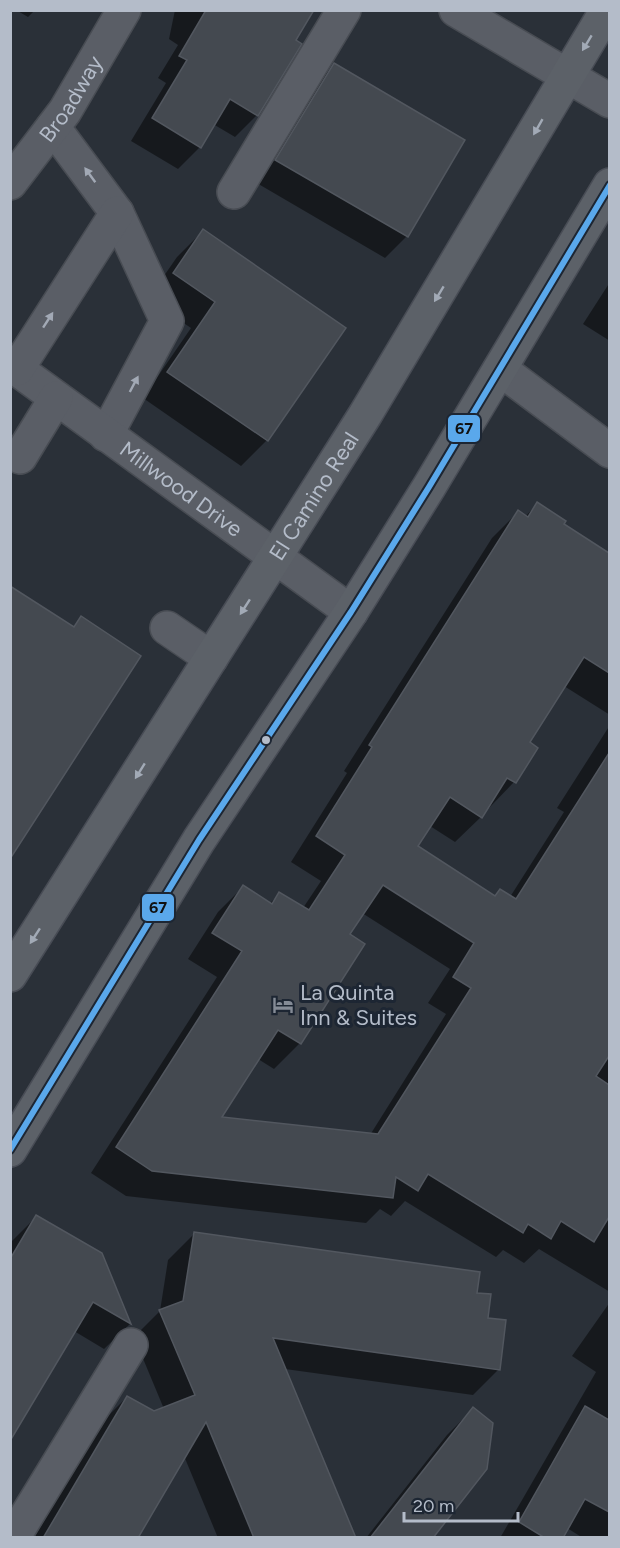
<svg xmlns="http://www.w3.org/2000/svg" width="620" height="1548" viewBox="0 0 620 1548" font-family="Figtree,sans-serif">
  <rect width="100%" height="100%" fill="#2a3038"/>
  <!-- shadow -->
  <path fill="#0007" fill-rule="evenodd" d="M16,10H35L28,17Z
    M175,10H295L294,41L257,115L235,137L213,124L200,147L178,169L131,141L166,83L158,78L178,45L169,39Z
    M334,65L463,140L407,236L385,258L255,182L312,87Z
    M203,231L267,440L241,466L143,398L191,328L148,299L177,257Z
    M610,282V341L583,324Z
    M537,504L562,524L610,555V715L564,686L528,743L536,748L514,782L489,808L487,807L481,817L455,842L430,826L416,847L494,897L500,891L510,897L564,812L557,808L610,725V1292L539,1249L524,1263L503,1250L496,1257L405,1201L391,1216L380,1209L366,1223L126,1196L91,1173L217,977L188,959L218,912L243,887L269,904L280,894L303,908L321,881L291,862L347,773L344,771L492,538L518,512L525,517ZM362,913L450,969L428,1003L446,1014L370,1135L220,1119L258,1059L274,1069L300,1043L363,944L348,935Z
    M37,1216L101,1254L130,1324L104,1349L74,1331L10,1438V1243Z
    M194,1234L475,1294L486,1319L499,1369L473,1395L285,1369L355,1538H218L184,1456L136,1538H34L101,1423L127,1397L154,1413L164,1409L134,1337L160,1311L168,1260Z
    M610,1302V1534L606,1538H583L567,1528L561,1538H500L596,1372L572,1356Z
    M473,1409L431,1538H366L447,1435Z"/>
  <!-- building -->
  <path fill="#444950" stroke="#52575f" stroke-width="1.5" fill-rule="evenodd" d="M206,10H314L296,40L302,44L258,116L230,99L201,148L152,118L187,60L179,56Z
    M334,63L465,140L408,237L275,160Z
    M203,229L346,328L268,441L167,372L215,302L173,273Z
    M537,502L566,521L564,524L609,553V673L584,657L530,742L538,748L516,783L507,778L482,818L450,797L418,846L495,896L500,889L516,899L609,753V1056L596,1076L609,1085V1217L594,1242L561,1221L551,1239L528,1224L523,1233L428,1174L418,1191L396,1177L393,1198L152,1171L116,1147L242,951L212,933L243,885L272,904L279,892L309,910L345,855L316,836L372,747L369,745L518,510L528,517ZM383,885L474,943L453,977L471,988L378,1134L222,1117L278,1030L301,1044L365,944L350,934Z
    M10,586L74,627L81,616L141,656L10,859Z
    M36,1215L102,1253L131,1324L93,1302L10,1441V1259Z
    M194,1232L480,1272L477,1293L491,1294L488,1318L506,1320L500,1370L273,1338L356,1538H254L206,1422L138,1538H43L127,1396L154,1411L195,1395L159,1310L183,1301Z
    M585,1406L609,1420V1512L585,1499L563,1538H545L519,1522Z
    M473,1407L493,1423L487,1469L433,1538H370Z"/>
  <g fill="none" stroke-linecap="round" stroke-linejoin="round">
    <!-- minor casing -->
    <g stroke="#484c53" stroke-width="36">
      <g id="minor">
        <path d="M456,10L610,101"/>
        <path d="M53,127L117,213L167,321L106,435"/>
        <path id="s1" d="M10,183L65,111L124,10"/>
        <path d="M234,192L344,10"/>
        <path id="s2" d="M10,364L351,612"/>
        <path d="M17,369L117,213"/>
        <path d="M500,369L610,451"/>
        <path d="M20,457L56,398"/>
        <path d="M167,628L211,658"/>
        <path d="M13,1538L131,1345"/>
      </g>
    </g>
    <!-- major casing -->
    <g stroke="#484c55" stroke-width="36">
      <g id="major">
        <path id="s3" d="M10,975L365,415L607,10"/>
        <path d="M10,1150L199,840L351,612L429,487L610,185"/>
      </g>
    </g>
    <!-- minor -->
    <use href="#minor" stroke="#5a5e66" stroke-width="33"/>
    <!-- major -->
    <use href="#major" stroke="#5c6168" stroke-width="33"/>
    <!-- bus-1 casing -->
    <g stroke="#1d2633" stroke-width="10">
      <path id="bus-1" d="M10,1150L199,840L351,612L429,487L610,185"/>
    </g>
    <!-- bus-1 -->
    <use href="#bus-1" stroke="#5aa8eb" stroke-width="6"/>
  </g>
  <!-- one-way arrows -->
  <defs><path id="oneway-solid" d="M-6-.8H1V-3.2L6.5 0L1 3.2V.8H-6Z" transform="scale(1.5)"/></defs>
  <g fill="#a2aab6">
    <use href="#oneway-solid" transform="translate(587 43) rotate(121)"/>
    <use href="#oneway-solid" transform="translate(538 127) rotate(120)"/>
    <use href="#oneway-solid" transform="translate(439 294) rotate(121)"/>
    <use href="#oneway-solid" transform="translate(245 607) rotate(123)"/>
    <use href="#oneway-solid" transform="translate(140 771) rotate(122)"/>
    <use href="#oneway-solid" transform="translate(35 936) rotate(123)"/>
  </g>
  <g fill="#a2a9b5">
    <use href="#oneway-solid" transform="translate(90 175) rotate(-126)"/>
    <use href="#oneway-solid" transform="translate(48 320) rotate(-57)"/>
    <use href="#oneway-solid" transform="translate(134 384) rotate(-62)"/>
  </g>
  <!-- icons -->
  <defs>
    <g id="hotel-bare" transform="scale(1.62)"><path d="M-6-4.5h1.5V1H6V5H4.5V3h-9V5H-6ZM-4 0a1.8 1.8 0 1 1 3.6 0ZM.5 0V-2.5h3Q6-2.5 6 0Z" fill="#848b96" stroke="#1d2633" stroke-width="2.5" paint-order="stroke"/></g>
  </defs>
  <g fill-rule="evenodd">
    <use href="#hotel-bare" x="283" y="1005"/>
  </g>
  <!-- markers -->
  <circle fill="#b4bcc9" stroke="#1d2633" stroke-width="2" cx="266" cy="740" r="5"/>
  <g text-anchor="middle" stroke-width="6" stroke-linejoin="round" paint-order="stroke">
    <!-- street labels -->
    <g font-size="22" fill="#b4bcc9" stroke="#1d2633">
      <text dy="8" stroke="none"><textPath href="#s1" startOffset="104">Broadway</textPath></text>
      <text dy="8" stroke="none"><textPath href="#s2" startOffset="212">Millwood Drive</textPath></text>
      <text dy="8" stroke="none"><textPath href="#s3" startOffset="567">El Camino Real</textPath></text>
    </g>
    <!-- poi labels -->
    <g font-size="22" fill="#b4bcc9" stroke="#1d2633" text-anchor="start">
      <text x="300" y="1000">La Quinta<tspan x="300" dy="25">Inn &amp; Suites</tspan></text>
    </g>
  </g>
  <g stroke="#1d2633" stroke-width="2">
    <rect x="447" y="414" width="34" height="29" rx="6" fill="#5aa8eb"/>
    <rect x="141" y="893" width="34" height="29" rx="6" fill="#5aa8eb"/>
  </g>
  <g font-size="16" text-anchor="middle" font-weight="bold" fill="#111">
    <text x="464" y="434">67</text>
    <text x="158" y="913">67</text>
  </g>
  <!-- border -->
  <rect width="620" height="1548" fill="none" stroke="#b4bcc9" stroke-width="24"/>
  <!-- scale -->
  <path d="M404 1512v9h114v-9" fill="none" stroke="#b4bcc9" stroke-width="3"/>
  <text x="413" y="1512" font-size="18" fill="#b4bcc9" stroke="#1d2633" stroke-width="4.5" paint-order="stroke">20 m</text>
</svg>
